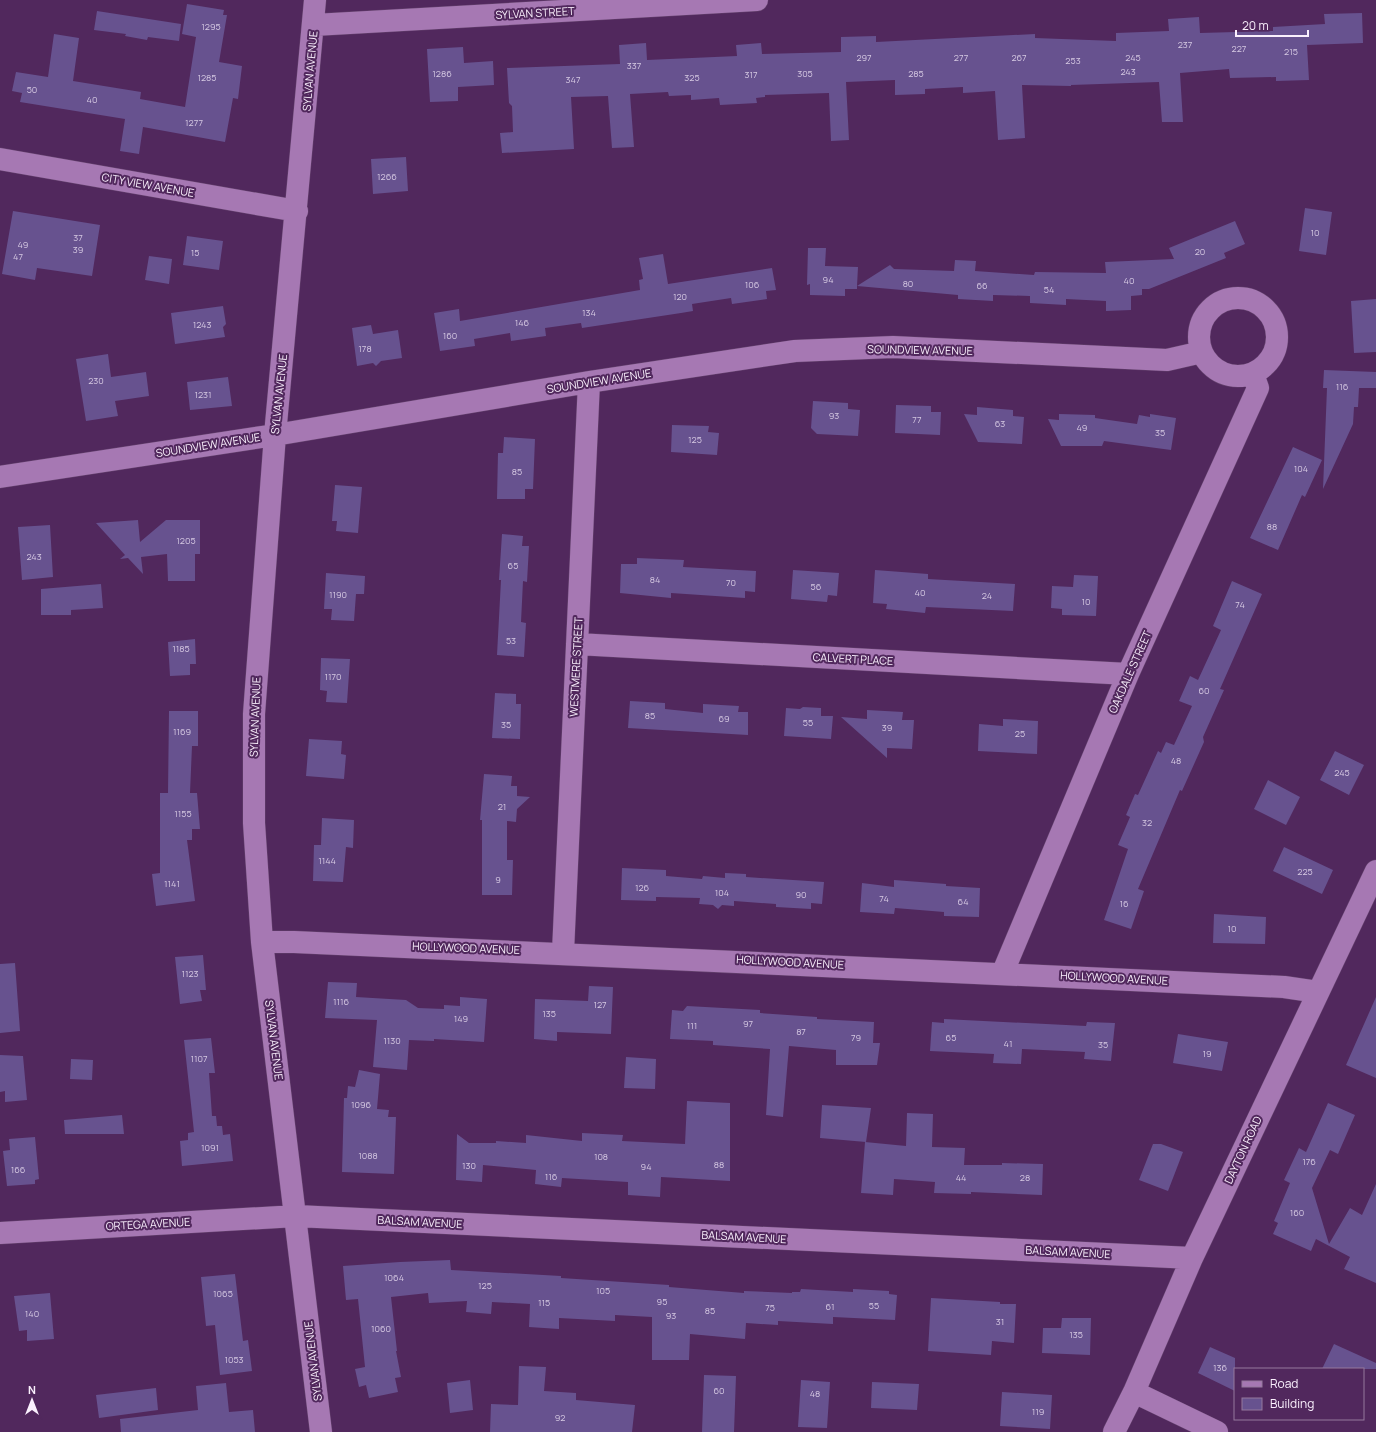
<svg xmlns="http://www.w3.org/2000/svg" width="1376" height="1432" viewBox="0 0 1376 1432" font-family="Manrope,sans-serif">
  <rect width="100%" height="100%" fill="#51285d"/>
  <!-- building -->
  <path fill="#67528f" d="M187,4L224,10L223,15H227L219,62L242,66L238,99L233,98L225,142L143,127L139,154L120,151L125,119L20,102L22,93L12,91L16,72L48,77L54,34L79,38L73,81L141,92L140,99L185,107L196,37L182,34Z
    M97,11L181,24L179,41L148,37L147,40L125,36L126,34L94,30Z
    M1362,13L1363,43L1307,45L1309,80L1276,81V77L1230,78L1229,69L1180,73L1183,122H1162L1159,82L1071,85V86L1022,85L1025,138L998,140L995,91L963,93V87L925,89V94L895,95V80L846,82L849,140L831,141L829,93L765,95V97L756,98L757,103L720,105L719,98L691,100V95L669,96L668,92L630,94L634,147L612,148L608,96L571,97L574,149L502,153L500,133L513,132L512,106L509,103L507,68L620,64L619,45L646,43L647,60L737,56L736,45L761,43L762,54L841,52V37L876,36V42L1035,34V38L1116,41V33L1169,31L1168,19L1199,17L1200,33L1273,31V27L1325,24L1324,14Z
    M463,47L464,63L493,61L494,85L458,87V101L430,102L427,49Z
    M406,157L408,191L373,194L371,159Z
    M1305,208L1332,212L1326,255L1299,251Z
    M13,211L100,225L92,276L37,268L35,280L2,274Z
    M1235,221L1245,244L1224,253L1226,258L1149,289H1142V295L1131,296V310L1106,311V301L1066,299V305L1030,303V296L993,295V301L958,299V295L857,286V289H845V296L810,295V284L807,285L808,248H826L825,266L858,267L857,286L890,265L894,269L954,271L955,260L976,261L975,271L1034,275L1035,272L1106,273L1105,262L1174,259L1169,248Z
    M187,236L223,241L219,270L183,265Z
    M663,254L668,284L772,268L776,290L766,291L767,299L732,304L731,298L692,304L693,311L681,313L582,328L581,323L545,328L546,336L511,341L510,333L474,339L475,346L440,351L434,313L459,309L460,321L640,290L639,280L643,279L639,258Z
    M149,256L172,259L169,284L145,280Z
    M1376,299V352L1354,353L1351,301Z
    M223,306L226,324L223,327L225,337L175,344L171,313Z
    M371,325L373,334L398,330L402,358L381,361L376,366L373,363L357,366L352,328Z
    M108,354L111,377L146,372L149,396L115,401L118,416L86,421L76,359Z
    M1324,370L1376,372V388H1359L1358,407H1354L1353,424L1323,489L1327,388H1323Z
    M228,377L232,406L190,410L187,382Z
    M813,401L848,403V409L860,410L858,436L817,434L811,428Z
    M896,405L931,406V412H941L940,435L895,433Z
    M977,407L1013,410V416L1024,417L1022,444L978,442L964,414L977,415Z
    M1059,414L1095,415V418L1137,424L1139,415L1150,417V414L1176,418L1171,450L1104,441L1102,446H1061L1048,419L1059,420Z
    M672,425L709,426L708,432L719,433L717,455L671,452Z
    M504,437L535,439L533,489H525V499H497L498,453H503Z
    M1293,447L1322,460L1305,497L1302,495L1278,550L1250,538Z
    M335,485L362,487L358,533L336,531L337,521H332Z
    M138,520L140,542L166,520H200V554H195V581H168L167,554L141,557L143,574L128,558L120,559L125,555L96,523Z
    M50,525L53,577L22,580L18,527Z
    M502,534L523,536L522,546H529L527,582L523,581L521,622L526,623L524,657L497,655L501,580H499Z
    M637,558L684,560L683,567L756,571L755,592L745,591V598L671,593V598L620,593L621,564H637Z
    M793,570L839,573L837,596L828,595L827,602L791,599Z
    M875,570L928,574V579L1015,584L1013,611L926,607L925,613L886,609L887,604L873,603Z
    M326,573L365,576L364,594H356L354,621L331,620L332,609H324Z
    M1074,575L1098,576L1096,616L1062,615V609L1051,608L1052,586L1073,587Z
    M1232,581L1262,594L1220,689L1224,690L1203,737L1204,742L1182,791L1180,790L1138,889L1144,891L1131,929L1104,920L1128,849L1118,845L1130,817L1126,815L1135,794L1138,795L1158,751L1161,753L1166,742L1174,745L1192,706L1179,701L1190,676L1198,680L1221,630L1213,626Z
    M101,584L103,608L71,610V615H41V589Z
    M195,639L196,664H190V675L170,676L168,642Z
    M321,658L350,659L347,703L326,702L327,691L320,690Z
    M495,693L516,694V704H521L520,739L492,738Z
    M630,701L665,703V709L703,713V704L739,706L738,712H748V735L628,728Z
    M803,707L821,708V716H833L831,739L784,736L786,708L800,709Z
    M867,710L903,712L902,720H914L912,749L887,748V758L841,717L867,719Z
    M169,711H198V746H192L190,793H197L200,829H192V840H187L195,901L156,906L152,874L160,873V793H168Z
    M1003,719L1038,721L1037,754L978,751L979,724L1003,726Z
    M309,739L342,741L341,754L346,755L344,779L306,776Z
    M1335,751L1364,765L1349,795L1320,780Z
    M484,774L512,776L511,786H517V796L530,797L517,809L516,822L507,821V860H513L512,895H482V820H480Z
    M1268,780L1300,797L1286,825L1254,809Z
    M322,818L354,820L353,848L346,847L343,882L313,881L314,845H321Z
    M1284,847L1333,870L1322,894L1273,871Z
    M622,868L666,870V876L702,879L703,876L725,878V873L746,874V877L824,882L822,904L811,903V909L776,907V904L734,901V906L722,905L718,909L713,905L699,904L700,898L656,897V901L621,900Z
    M894,880L946,884V886L980,888L979,917L944,916V912L895,908L894,914L860,912L862,883L894,887Z
    M1214,914L1266,917L1265,944L1213,943Z
    M203,955L206,990H200L202,1001L180,1004L175,957Z
    M15,963L20,1031L0,1033V964Z
    M328,982L357,983L356,997L406,1000L418,1008L444,1009V1005L460,1006V997L487,999L484,1042L434,1039V1041L409,1040L407,1070L373,1067L377,1020L325,1018Z
    M589,986L613,987L611,1034L557,1032V1041L534,1039L535,999L588,1001Z
    M1376,997V1078L1346,1065Z
    M687,1006L760,1010V1013L817,1017V1019L874,1022L873,1043H880L877,1065H836V1050L789,1046L783,1117L766,1115L770,1049L713,1045V1041L670,1039L672,1010L683,1011Z
    M944,1019L1086,1026L1087,1022L1115,1023L1111,1061L1084,1059L1085,1052L1022,1049L1021,1064L993,1063L994,1054L930,1051L932,1022L944,1023Z
    M1178,1034L1228,1042L1222,1071L1173,1063Z
    M211,1038L215,1073H209L212,1116H216L217,1126H222L223,1135L230,1134L233,1161L182,1166L180,1141L188,1140V1133L194,1132L184,1040Z
    M0,1055L23,1056L27,1100L5,1102V1091L0,1092Z
    M626,1057L656,1059L655,1089L624,1088Z
    M71,1059L93,1060L92,1080L70,1079Z
    M359,1070L380,1074L377,1109L389,1110L388,1117H396L394,1174L342,1172L344,1098H347L348,1086L355,1087Z
    M687,1101L730,1103V1181L661,1177L660,1197L628,1195V1182L562,1178L561,1187L535,1184L536,1170L483,1165L482,1182L456,1180L457,1134L469,1143H496V1141L526,1143V1135L582,1141V1133L623,1135L622,1141L685,1144Z
    M1328,1103L1355,1115L1338,1154L1330,1150L1312,1188L1329,1244L1350,1208L1362,1215L1376,1184V1283L1344,1269L1350,1257L1316,1239L1311,1251L1273,1234L1278,1223L1274,1221L1290,1183L1284,1180L1299,1148L1306,1152Z
    M822,1105L871,1108L866,1142L820,1138Z
    M907,1113L933,1114L932,1147L965,1148L964,1165H1002V1163L1043,1164L1042,1195L971,1192V1194L934,1193L935,1182L894,1179L893,1195L861,1193L865,1142L906,1146Z
    M122,1115L124,1134H65L64,1120Z
    M35,1137L39,1179L35,1180V1184L7,1186L3,1151L10,1150L9,1139Z
    M1153,1144H1161L1183,1152L1168,1191L1139,1180Z
    M450,1260L451,1270L561,1276V1278L669,1285V1287L744,1293V1291L792,1293V1292H800L801,1289L853,1292V1289L889,1291V1294L897,1295L895,1320L833,1317V1324L778,1321V1325L746,1323L745,1339L690,1334L689,1360H652V1317L615,1315V1321L559,1318V1329L529,1327L530,1304L492,1302L491,1314L466,1312L467,1301L429,1303L428,1293L391,1297L397,1351H396L401,1377L395,1378L398,1392L369,1398L366,1385L359,1387L355,1369L365,1367L358,1299L346,1300L343,1266L400,1262Z
    M235,1274L243,1341L248,1340L252,1371L220,1375L215,1325L206,1326L201,1277Z
    M50,1293L54,1339L27,1341V1330L19,1331L14,1296Z
    M931,1298L1000,1302V1304H1016L1014,1343L992,1341L991,1355L928,1351Z
    M1062,1318H1091L1090,1355L1042,1353L1043,1328H1061Z
    M1334,1344L1376,1363V1369H1322Z
    M1210,1347L1235,1358V1391L1198,1373Z
    M519,1366L546,1367L544,1391L576,1393V1400L635,1405L632,1432H490L491,1404L518,1405Z
    M704,1375L736,1376L734,1432H702Z
    M470,1380L473,1410L450,1413L447,1383Z
    M801,1380L830,1382L827,1428L798,1427Z
    M872,1382L919,1384L917,1410L871,1408Z
    M226,1383L229,1412L253,1410L255,1432H121L120,1419L198,1410L196,1386Z
    M156,1388L158,1410L99,1418L96,1395Z
    M1002,1392L1052,1395L1050,1429L1000,1426Z"/>
  <g fill="none" stroke-linecap="round" stroke-linejoin="round">
    <!-- minor casing -->
    <g stroke="#65436e" stroke-width="23">
      <path id="minor" d="M315,0L275,435L254,714V823L262,942L321,1432
        M314,25L757,0
        M0,159L297,211
        M1199 337a39 39 0 1 1 78 0a39 39 0 1 1-78 0Z
        M0,477L275,435L589,382L795,351L893,347L1167,360L1202,352
        M577,644L1128,674
        M262,942H294C624,954 954,969 1284,987L1318,992
        M563,952L589,382
        M1003,972L1128,674L1258,388L1253,374
        M0,1233L296,1216L1192,1258
        M1134,1392L1217,1432
        M1114,1432L1134,1392L1192,1258L1376,871"/>
    </g>
    <!-- minor -->
    <use href="#minor" stroke="#a678b3" stroke-width="22"/>
  </g>
  <g text-anchor="middle" stroke-width="4" stroke-linejoin="round" paint-order="stroke">
    <!-- number labels -->
    <g font-size="9" fill="#d5c8e2">
      <text x="211" y="30">1295</text>
      <text x="1185" y="48">237</text>
      <text x="1239" y="52">227</text>
      <text x="1291" y="55">215</text>
      <text x="864" y="61">297</text>
      <text x="961" y="61">277</text>
      <text x="1019" y="61">267</text>
      <text x="1133" y="61">245</text>
      <text x="1073" y="64">253</text>
      <text x="634" y="69">337</text>
      <text x="1128" y="75">243</text>
      <text x="442" y="77">1286</text>
      <text x="805" y="77">305</text>
      <text x="916" y="77">285</text>
      <text x="751" y="78">317</text>
      <text x="207" y="81">1285</text>
      <text x="692" y="81">325</text>
      <text x="573" y="83">347</text>
      <text x="32" y="93">50</text>
      <text x="92" y="103">40</text>
      <text x="194" y="126">1277</text>
      <text x="387" y="180">1266</text>
      <text x="1315" y="236">10</text>
      <text x="78" y="241">37</text>
      <text x="23" y="248">49</text>
      <text x="78" y="253">39</text>
      <text x="1200" y="255">20</text>
      <text x="195" y="256">15</text>
      <text x="18" y="260">47</text>
      <text x="828" y="283">94</text>
      <text x="1129" y="284">40</text>
      <text x="908" y="287">80</text>
      <text x="752" y="288">106</text>
      <text x="982" y="289">66</text>
      <text x="1049" y="293">54</text>
      <text x="680" y="300">120</text>
      <text x="589" y="316">134</text>
      <text x="522" y="326">146</text>
      <text x="202" y="328">1243</text>
      <text x="450" y="339">160</text>
      <text x="365" y="352">178</text>
      <text x="96" y="384">230</text>
      <text x="1342" y="390">116</text>
      <text x="203" y="398">1231</text>
      <text x="834" y="419">93</text>
      <text x="917" y="423">77</text>
      <text x="1000" y="427">63</text>
      <text x="1082" y="431">49</text>
      <text x="1160" y="436">35</text>
      <text x="695" y="443">125</text>
      <text x="1301" y="472">104</text>
      <text x="517" y="475">85</text>
      <text x="1272" y="530">88</text>
      <text x="186" y="544">1205</text>
      <text x="34" y="560">243</text>
      <text x="513" y="569">65</text>
      <text x="655" y="583">84</text>
      <text x="731" y="586">70</text>
      <text x="816" y="590">56</text>
      <text x="920" y="596">40</text>
      <text x="338" y="598">1190</text>
      <text x="987" y="599">24</text>
      <text x="1086" y="605">10</text>
      <text x="1240" y="608">74</text>
      <text x="511" y="644">53</text>
      <text x="181" y="652">1185</text>
      <text x="333" y="680">1170</text>
      <text x="1204" y="694">60</text>
      <text x="650" y="719">85</text>
      <text x="724" y="722">69</text>
      <text x="808" y="726">55</text>
      <text x="506" y="728">35</text>
      <text x="887" y="731">39</text>
      <text x="182" y="735">1169</text>
      <text x="1020" y="737">25</text>
      <text x="1176" y="764">48</text>
      <text x="1342" y="776">245</text>
      <text x="502" y="810">21</text>
      <text x="183" y="817">1155</text>
      <text x="1147" y="826">32</text>
      <text x="327" y="864">1144</text>
      <text x="1305" y="875">225</text>
      <text x="498" y="883">9</text>
      <text x="172" y="887">1141</text>
      <text x="642" y="891">126</text>
      <text x="722" y="896">104</text>
      <text x="801" y="898">90</text>
      <text x="884" y="902">74</text>
      <text x="963" y="905">64</text>
      <text x="1124" y="907">16</text>
      <text x="1232" y="932">10</text>
      <text x="190" y="977">1123</text>
      <text x="341" y="1005">1116</text>
      <text x="600" y="1008">127</text>
      <text x="549" y="1017">135</text>
      <text x="461" y="1022">149</text>
      <text x="748" y="1027">97</text>
      <text x="692" y="1029">111</text>
      <text x="801" y="1035">87</text>
      <text x="856" y="1041">79</text>
      <text x="951" y="1041">65</text>
      <text x="392" y="1044">1130</text>
      <text x="1008" y="1047">41</text>
      <text x="1103" y="1048">35</text>
      <text x="1207" y="1057">19</text>
      <text x="199" y="1062">1107</text>
      <text x="361" y="1108">1096</text>
      <text x="210" y="1151">1091</text>
      <text x="368" y="1159">1088</text>
      <text x="601" y="1160">108</text>
      <text x="1309" y="1165">176</text>
      <text x="719" y="1168">88</text>
      <text x="469" y="1169">130</text>
      <text x="646" y="1170">94</text>
      <text x="18" y="1173">166</text>
      <text x="551" y="1180">116</text>
      <text x="961" y="1181">44</text>
      <text x="1025" y="1181">28</text>
      <text x="1297" y="1216">160</text>
      <text x="394" y="1281">1064</text>
      <text x="485" y="1289">125</text>
      <text x="603" y="1294">105</text>
      <text x="223" y="1297">1065</text>
      <text x="662" y="1305">95</text>
      <text x="544" y="1306">115</text>
      <text x="874" y="1309">55</text>
      <text x="830" y="1310">61</text>
      <text x="770" y="1311">75</text>
      <text x="710" y="1314">85</text>
      <text x="32" y="1317">140</text>
      <text x="671" y="1319">93</text>
      <text x="1000" y="1325">31</text>
      <text x="381" y="1332">1060</text>
      <text x="1076" y="1338">135</text>
      <text x="234" y="1363">1053</text>
      <text x="1220" y="1371">136</text>
      <text x="719" y="1394">60</text>
      <text x="815" y="1397">48</text>
      <text x="1038" y="1415">119</text>
      <text x="560" y="1421">92</text>
    </g>
    <!-- street labels -->
    <g font-size="11" fill="#faf0fd" stroke="#51285d">
      <text transform="translate(535 13) rotate(-3)" y="4">SYLVAN STREET</text>
      <text transform="translate(310 71) rotate(-85)" y="4">SYLVAN AVENUE</text>
      <text transform="translate(148 185) rotate(10)" y="4">CITY VIEW AVENUE</text>
      <text transform="translate(920 350) rotate(1)" y="4">SOUNDVIEW AVENUE</text>
      <text transform="translate(599 381) rotate(-9)" y="4">SOUNDVIEW AVENUE</text>
      <text transform="translate(279 394) rotate(-84)" y="4">SYLVAN AVENUE</text>
      <text transform="translate(208 445) rotate(-9)" y="4">SOUNDVIEW AVENUE</text>
      <text transform="translate(853 659) rotate(3)" y="4">CALVERT PLACE</text>
      <text transform="translate(576 667) rotate(-87)" y="4">WESTMERE STREET</text>
      <text transform="translate(1130 672) rotate(-66)" y="4">OAKDALE STREET</text>
      <text transform="translate(255 717) rotate(-88)" y="4">SYLVAN AVENUE</text>
      <text transform="translate(466 948) rotate(2)" y="4">HOLLYWOOD AVENUE</text>
      <text transform="translate(790 962) rotate(3)" y="4">HOLLYWOOD AVENUE</text>
      <text transform="translate(1114 978) rotate(3)" y="4">HOLLYWOOD AVENUE</text>
      <text transform="translate(274 1040) rotate(83)" y="4">SYLVAN AVENUE</text>
      <text transform="translate(1243 1150) rotate(-65)" y="4">DAYTON ROAD</text>
      <text transform="translate(420 1222) rotate(3)" y="4">BALSAM AVENUE</text>
      <text transform="translate(148 1224) rotate(-3)" y="4">ORTEGA AVENUE</text>
      <text transform="translate(744 1237) rotate(3)" y="4">BALSAM AVENUE</text>
      <text transform="translate(1068 1252) rotate(3)" y="4">BALSAM AVENUE</text>
      <text transform="translate(313 1361) rotate(-97)" y="4">SYLVAN AVENUE</text>
    </g>
  </g>
  <!-- legend -->
  <rect x="1234" y="1368" width="130" height="52" fill="#51285d" stroke="#95789d"/>
  <rect x="1242" y="1381" width="20" height="6" fill="#a678b3" stroke="#95789d"/>
  <text x="1270" y="1388" font-size="12" fill="#faf0fd">Road</text>
  <rect x="1242" y="1398" width="20" height="12" fill="#67528f" stroke="#95789d"/>
  <text x="1270" y="1408" font-size="12" fill="#faf0fd">Building</text>
  <!-- north arrow -->
  <g transform="translate(32 1400)" stroke="#51285d" stroke-width="3" paint-order="stroke">
  <path d="M0-3L7 15L0 10L-7 15Z" fill="#faf0fd"/>
  <text y="-6" font-size="11" font-weight="bold" text-anchor="middle" fill="#faf0fd">N</text>
  </g>
  <!-- scale -->
  <path d="M1236 30v6h72v-6" fill="none" stroke="#faf0fd" stroke-width="2"/>
  <text x="1242" y="30" font-size="12" fill="#faf0fd" stroke="#51285d" stroke-width="3" paint-order="stroke">20 m</text>
</svg>
